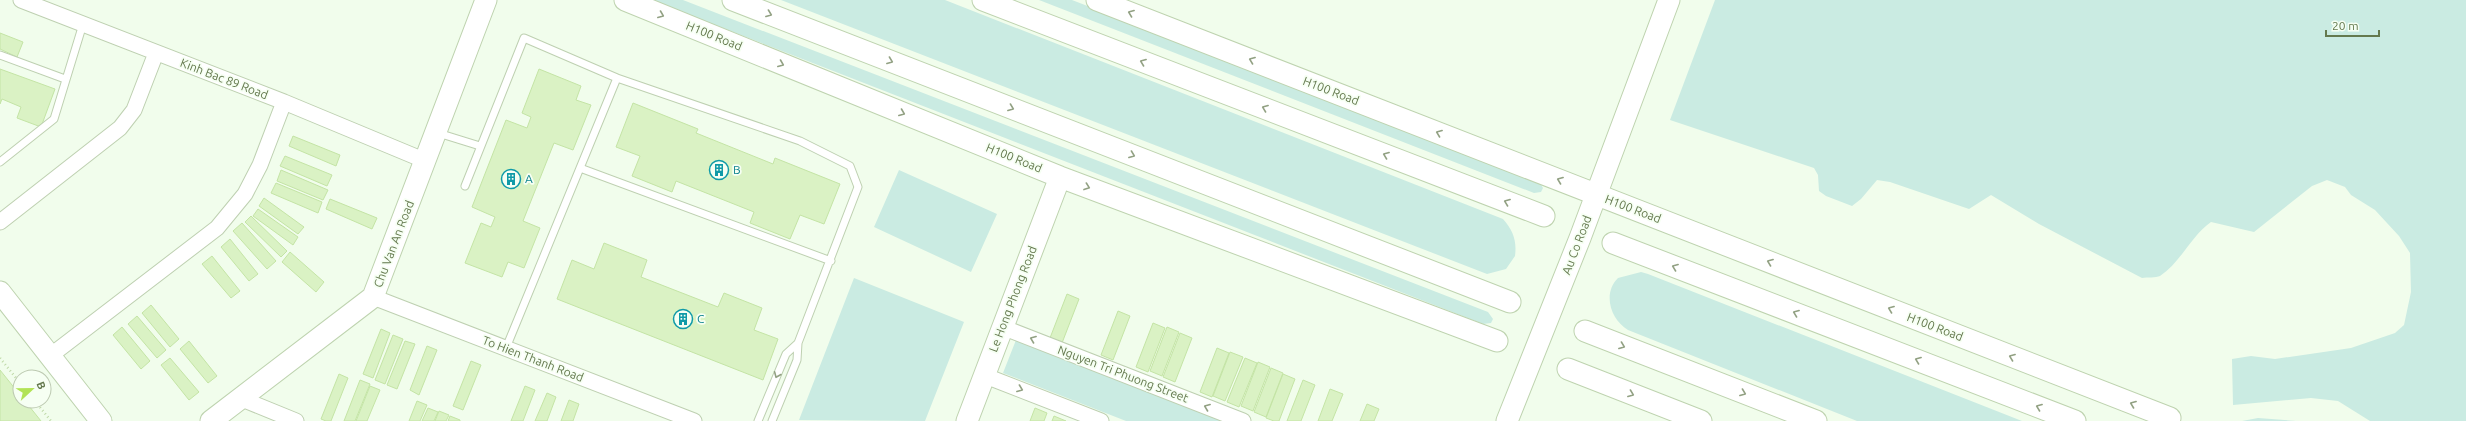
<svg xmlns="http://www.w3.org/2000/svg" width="2466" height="421" viewBox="0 0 2466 421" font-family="Ubuntu,sans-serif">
  <rect width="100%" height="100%" fill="#f1fdec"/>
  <!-- green -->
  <path fill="#caebe2" d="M651,0H683L1488,312L1493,319L1491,323L1483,324Z
    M781,0H945L1503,219C1513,230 1517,241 1515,256L1506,269L1487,274Z
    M1039,0H1072L1539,181L1543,188L1541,192L1534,193Z
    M1715,0H2466V421H2370L2338,401L2311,398L2233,405L2232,359L2251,356L2275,359L2351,348L2395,333L2404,325L2411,292L2410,253L2399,236L2375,210L2351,195L2345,187L2327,180L2312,186L2254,232L2211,222C2191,236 2181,262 2160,276C2156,278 2147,277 2142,278L2039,224L1991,195L1969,209L1890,182L1877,180L1861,199L1852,206L1826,196L1819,191L1818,175L1814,168L1670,120Z
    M899,170L997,214L971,272L874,227Z
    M1641,272L1648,274L2022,421H1857L1628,330C1611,320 1602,294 1618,278Z
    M854,278L964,322L925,421L799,420Z
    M1016,340L1222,421H1126L1003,373Z
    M2258,418L2296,421H2242Z"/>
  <!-- building -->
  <path fill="#daf2c4" stroke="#c4e4a5" d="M0,33L23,42L17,57L0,49Z
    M0,69L55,89L41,127L17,118L21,107L2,99L0,104Z
    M539,69L581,86L576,100L591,105L573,150L554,143L523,221L540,228L524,268L508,262L502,277L465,263L481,223L491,227L495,217L472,207L506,120L527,128L531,117L522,113Z
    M633,103L698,129L696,133L773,164L775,158L840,184L824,224L800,215L790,239L750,223L754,212L676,181L672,192L632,176L640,156L616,147Z
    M293,136L340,155L336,166L289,146Z
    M285,156L332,175L327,186L280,166Z
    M281,170L328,190L323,200L277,181Z
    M276,183L322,202L318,213L271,193Z
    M264,198L304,227L298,234L259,206Z
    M330,199L377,218L372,229L326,209Z
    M258,209L298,237L293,245L253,216Z
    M251,216L287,251L281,257L245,222Z
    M242,223L276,261L267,269L233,231Z
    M230,239L258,274L249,281L221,247Z
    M604,243L647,260L641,277L718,307L724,293L762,308L754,330L778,339L763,380L557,299L572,260L594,269Z
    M290,252L324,282L316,292L282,262Z
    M212,256L240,291L231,298L202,264Z
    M1067,294L1079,299L1062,343L1050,338Z
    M151,305L179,339L170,347L142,313Z
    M1118,311L1130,316L1113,360L1101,355Z
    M137,316L166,350L157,358L128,324Z
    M1153,323L1165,328L1148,372L1136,367Z
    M122,327L150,361L141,369L113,335Z
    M1167,327L1179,332L1162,376L1150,371Z
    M381,329L390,333L373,378L363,374Z
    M1180,333L1192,338L1175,382L1163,377Z
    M393,335L403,339L385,384L375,380Z
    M189,341L217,376L208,383L180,349Z
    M405,341L415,344L397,389L387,385Z
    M427,346L437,350L419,395L410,390Z
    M1217,348L1229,353L1212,397L1200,392Z
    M1230,352L1243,357L1225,401L1213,396Z
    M170,358L199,392L189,400L161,365Z
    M1245,358L1257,363L1239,407L1227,402Z
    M471,361L481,365L463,410L453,406Z
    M1258,362L1270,367L1253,411L1241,406Z
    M1271,368L1283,373L1266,417L1254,412Z
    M0,370L20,395V401H25L41,421H0Z
    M339,374L348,378L331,421H326L321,419Z
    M1283,374L1295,379L1279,421H1274L1266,418Z
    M360,380L370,384L355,421H344Z
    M1303,380L1315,385L1301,421H1287Z
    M370,386L380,390L367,421H356Z
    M525,386L535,390L523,421H511Z
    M1330,389L1343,394L1332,421H1318Z
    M547,393L556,397L547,421H535Z
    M569,400L579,404L573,421H561Z
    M417,401L427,405L420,421H409Z
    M1367,404L1379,409L1374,421H1360Z
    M428,408L438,412L434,421H422Z
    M1035,408L1047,413L1044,421H1030Z
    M439,411L449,415L446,421H435Z
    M450,416L460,420V421H448Z
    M1054,416L1066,421H1052Z"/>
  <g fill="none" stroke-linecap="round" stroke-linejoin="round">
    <!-- lane casing -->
    <g stroke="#bed0b1" stroke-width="9">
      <path id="lane" d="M0,55L65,79
        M438,133L480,146
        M0,162L54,119L83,24
        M580,168L831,261
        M465,186L524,38L617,78
        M506,348L617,78L800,141L850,166L858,187L798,343L797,360L772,421
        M758,421L786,354L798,343"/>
    </g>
    <!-- street casing -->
    <g stroke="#bed0b1" stroke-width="17">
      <path id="street" d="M21,0L284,102L426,161
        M0,222L120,128L134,110L156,53
        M373,297L694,421
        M1002,327L1243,421
        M50,356L217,228L245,194L260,165L284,102
        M983,375L1101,421
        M242,399L296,421"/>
    </g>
    <!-- secondary casing -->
    <g stroke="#bed3af" stroke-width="23">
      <path id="secondary" d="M625,0L1060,177L1497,341
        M733,0L1510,302
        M983,0L1544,216
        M1097,0L2170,418L2167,421
        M1613,243L2075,421
        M0,292L101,421
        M1585,331L1816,421
        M1568,369L1701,421
        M211,421L373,297L486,0
        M967,421L1060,177
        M1507,421L1580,238L1669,0"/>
    </g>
    <!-- path -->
    <path stroke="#bed8a6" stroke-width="2.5" stroke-dasharray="1 3" stroke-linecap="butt" d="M0,358L20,383
      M35,401L51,421"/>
    <!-- lane -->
    <use href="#lane" stroke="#fff" stroke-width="7"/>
    <!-- street -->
    <use href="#street" stroke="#fff" stroke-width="15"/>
    <!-- secondary -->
    <use href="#secondary" stroke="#fff" stroke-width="21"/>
  </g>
  <!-- one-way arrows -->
  <defs><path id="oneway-chevron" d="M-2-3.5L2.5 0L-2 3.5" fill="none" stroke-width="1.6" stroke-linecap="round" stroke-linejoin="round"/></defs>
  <g stroke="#92a183">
    <use href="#oneway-chevron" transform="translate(1131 13) rotate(-159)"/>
    <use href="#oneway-chevron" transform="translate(769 14) rotate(21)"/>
    <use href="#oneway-chevron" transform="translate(661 15) rotate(22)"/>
    <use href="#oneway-chevron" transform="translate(1252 60) rotate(-159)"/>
    <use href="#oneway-chevron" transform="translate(890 61) rotate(21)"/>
    <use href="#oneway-chevron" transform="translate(1143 62) rotate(-159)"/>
    <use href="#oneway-chevron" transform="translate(781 64) rotate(22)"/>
    <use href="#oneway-chevron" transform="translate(1011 108) rotate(21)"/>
    <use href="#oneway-chevron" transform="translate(1265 108) rotate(-159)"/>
    <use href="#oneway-chevron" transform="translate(902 113) rotate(22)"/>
    <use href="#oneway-chevron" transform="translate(1439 133) rotate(-159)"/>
    <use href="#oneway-chevron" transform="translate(1132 155) rotate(21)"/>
    <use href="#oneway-chevron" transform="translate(1386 155) rotate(-159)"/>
    <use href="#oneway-chevron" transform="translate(1560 180) rotate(-159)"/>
    <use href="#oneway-chevron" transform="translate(1087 187) rotate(20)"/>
    <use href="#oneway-chevron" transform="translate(1507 202) rotate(-159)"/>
    <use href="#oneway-chevron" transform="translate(1770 262) rotate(-159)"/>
    <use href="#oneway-chevron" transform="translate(1675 267) rotate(-159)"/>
    <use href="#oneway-chevron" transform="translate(1891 309) rotate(-159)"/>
    <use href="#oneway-chevron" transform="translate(1796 313) rotate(-159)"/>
    <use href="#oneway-chevron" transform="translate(1033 339) rotate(-159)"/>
    <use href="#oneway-chevron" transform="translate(1622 346) rotate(21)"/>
    <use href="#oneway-chevron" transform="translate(2012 357) rotate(-159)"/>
    <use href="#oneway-chevron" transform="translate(1918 360) rotate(-159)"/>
    <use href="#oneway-chevron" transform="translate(777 375) rotate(113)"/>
    <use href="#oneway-chevron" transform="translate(1020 389) rotate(21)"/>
    <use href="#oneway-chevron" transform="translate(1743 393) rotate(21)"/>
    <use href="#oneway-chevron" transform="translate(1631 394) rotate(21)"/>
    <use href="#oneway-chevron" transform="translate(2133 404) rotate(-159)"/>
    <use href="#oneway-chevron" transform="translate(1207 407) rotate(-159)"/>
    <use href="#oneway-chevron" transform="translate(2039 407) rotate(-159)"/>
  </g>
  <!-- icons -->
  <defs>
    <g id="building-ring" transform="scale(1)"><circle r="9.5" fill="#f6fff3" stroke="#0f9aa8" stroke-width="1.5"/><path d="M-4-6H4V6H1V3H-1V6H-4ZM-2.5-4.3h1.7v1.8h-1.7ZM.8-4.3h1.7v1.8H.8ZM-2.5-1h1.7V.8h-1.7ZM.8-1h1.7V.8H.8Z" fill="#0f9aa8"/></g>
  </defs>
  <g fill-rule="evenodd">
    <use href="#building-ring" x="719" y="170"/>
    <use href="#building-ring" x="511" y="179"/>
    <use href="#building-ring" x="683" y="319"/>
  </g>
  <g text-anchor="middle" stroke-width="3.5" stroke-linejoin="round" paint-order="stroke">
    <!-- street labels -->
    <g font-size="12" fill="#64794e" stroke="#f6fff3">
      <text transform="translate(714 36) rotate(22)" y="4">H100 Road</text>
      <text transform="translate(224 79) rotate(21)" y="4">Kinh Bac 89 Road</text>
      <text transform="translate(1331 91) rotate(21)" y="4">H100 Road</text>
      <text transform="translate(1014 158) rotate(22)" y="4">H100 Road</text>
      <text transform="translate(1633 209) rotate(21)" y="4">H100 Road</text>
      <text transform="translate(394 244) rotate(-69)" y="4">Chu Van An Road</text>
      <text transform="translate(1577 245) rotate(-69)" y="4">Au Co Road</text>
      <text transform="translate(1013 299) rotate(-69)" y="4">Le Hong Phong Road</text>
      <text transform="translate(1935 327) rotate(21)" y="4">H100 Road</text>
      <text transform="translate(533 359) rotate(21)" y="4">To Hien Thanh Road</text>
      <text transform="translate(1123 374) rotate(21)" y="4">Nguyen Tri Phuong Street</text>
    </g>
    <!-- culture labels -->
    <g font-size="12" fill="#0d838f" stroke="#f6fff3" text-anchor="start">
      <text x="733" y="174">B</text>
      <text x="525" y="183">A</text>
      <text x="697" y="323">C</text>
    </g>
  </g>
  <!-- north arrow -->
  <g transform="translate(32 389) rotate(68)"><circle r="19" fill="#f6fff3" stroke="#bcc9b1"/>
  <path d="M0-3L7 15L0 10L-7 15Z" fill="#b2e355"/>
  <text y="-6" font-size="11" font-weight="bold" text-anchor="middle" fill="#64794e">B</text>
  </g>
  <!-- scale -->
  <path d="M2326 30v6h53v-6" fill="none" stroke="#64794e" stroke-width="2"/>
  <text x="2332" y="30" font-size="12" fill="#64794e" stroke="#f6fff3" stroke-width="3" paint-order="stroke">20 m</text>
</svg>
